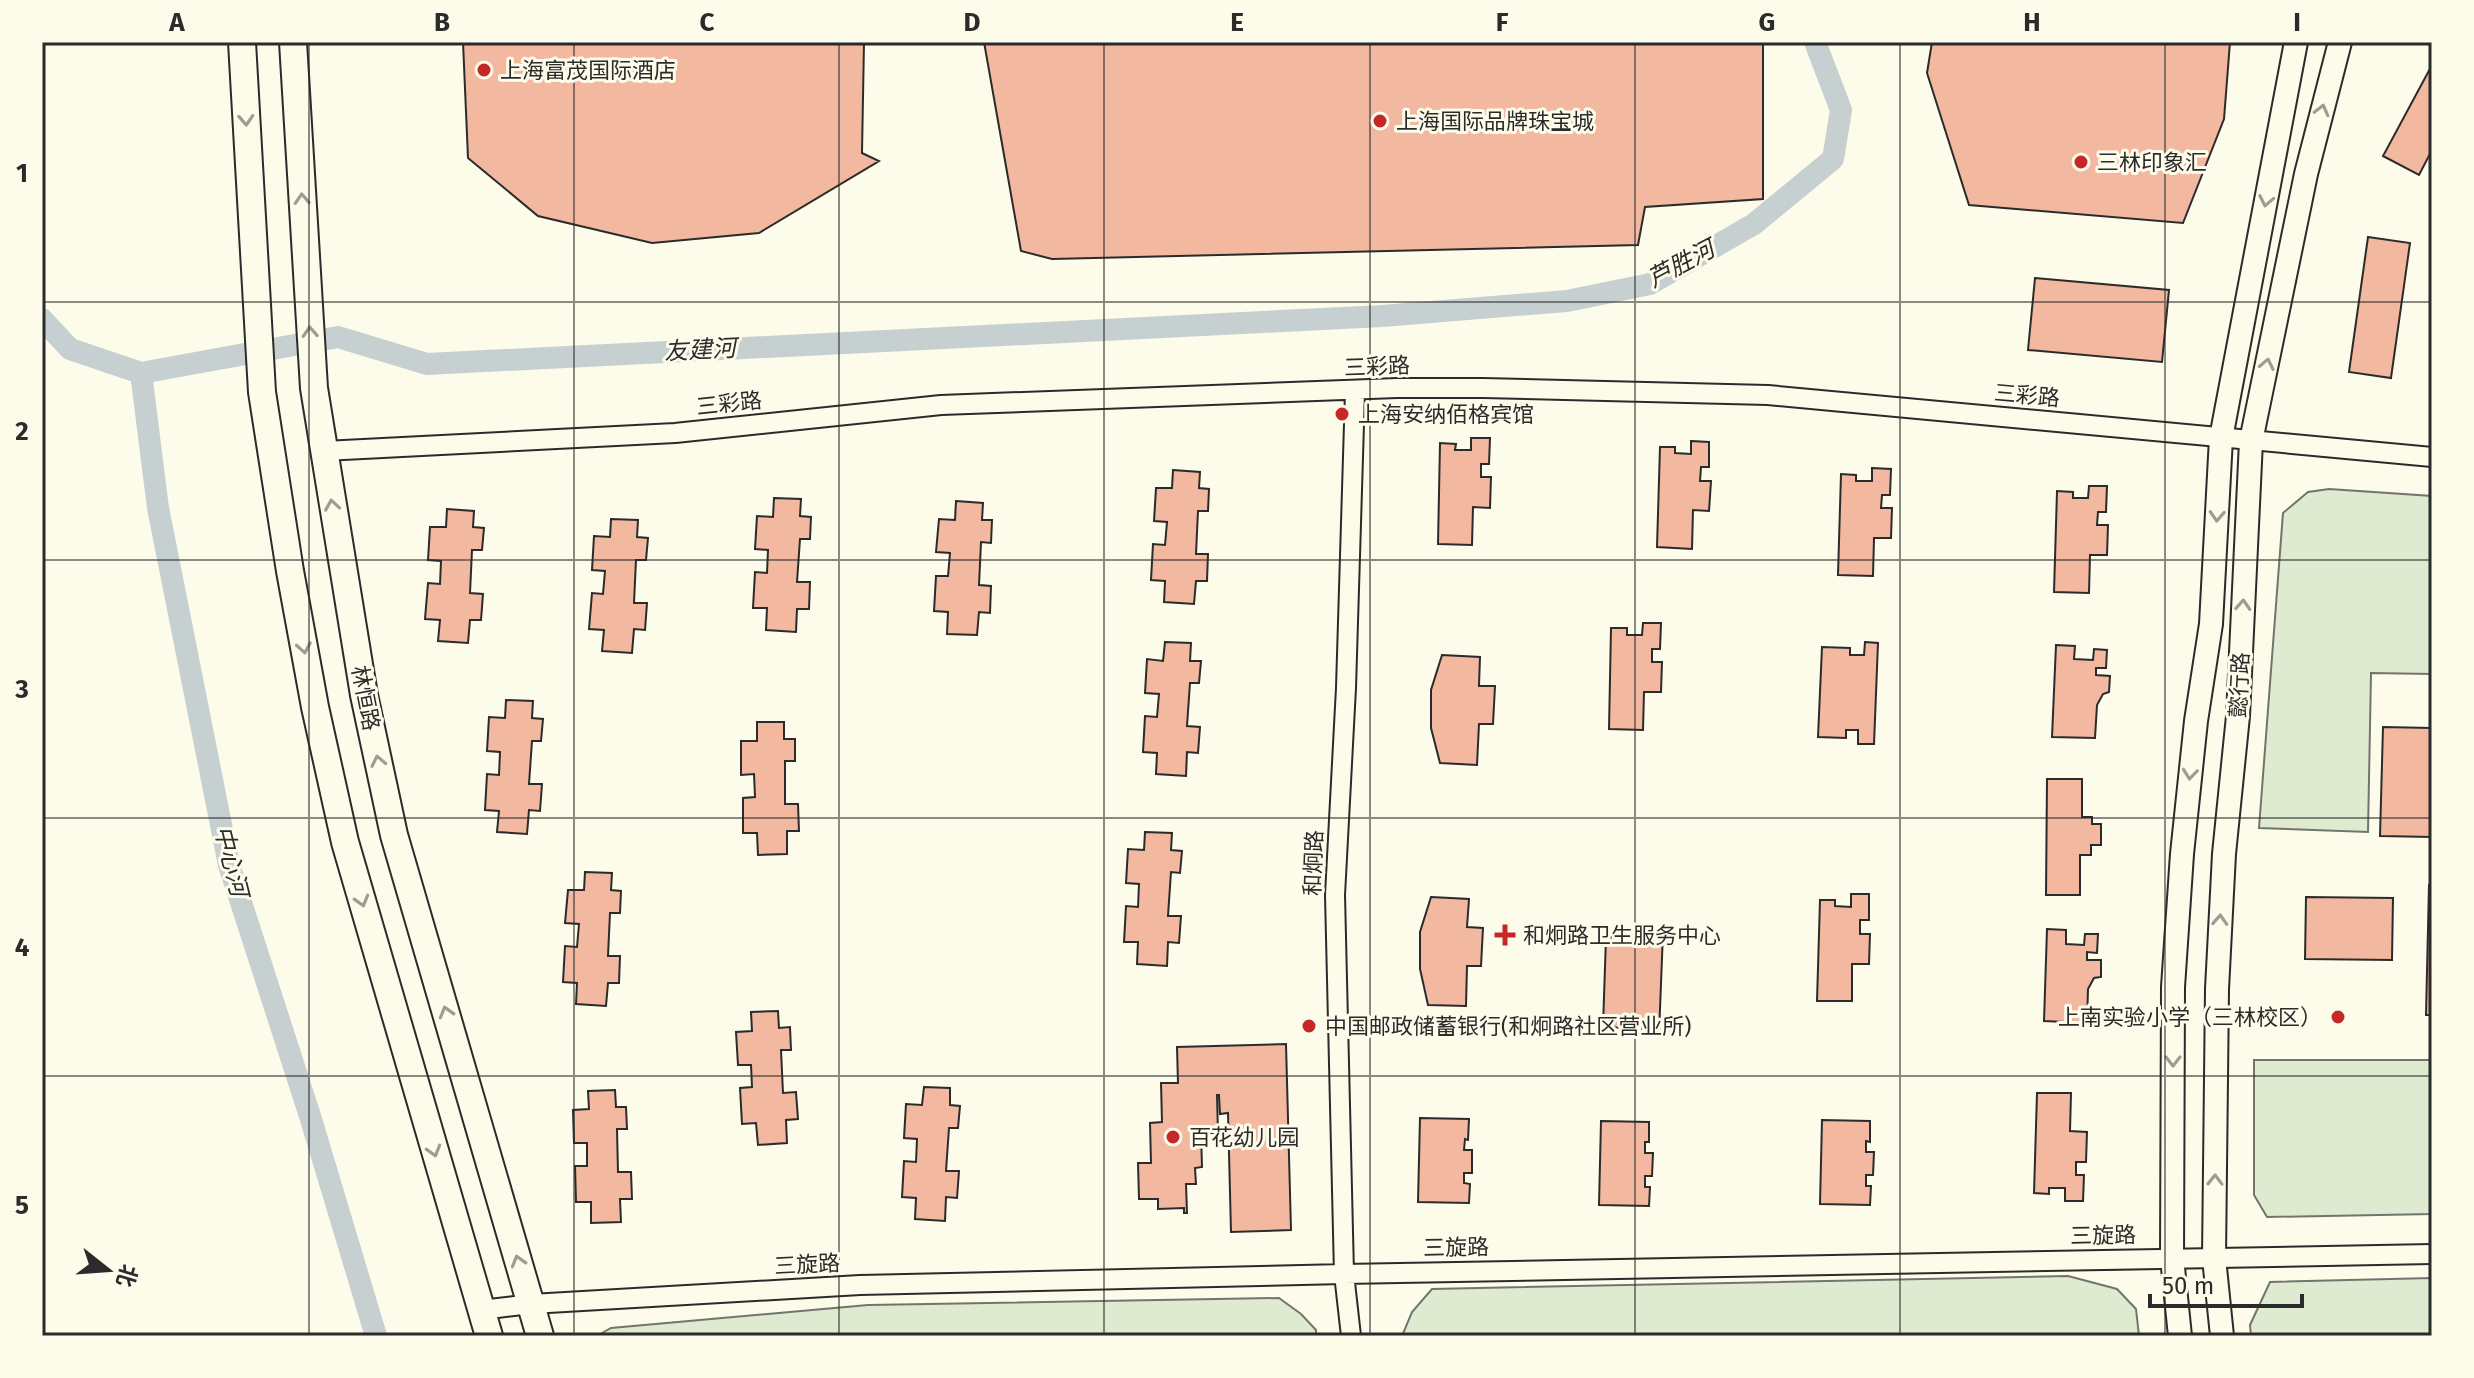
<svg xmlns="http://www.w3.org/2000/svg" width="2474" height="1378" viewBox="0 0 2474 1378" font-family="'Fira Sans','Noto Sans SC',sans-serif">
  <rect width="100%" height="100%" fill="#fdfbea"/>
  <!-- green -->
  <path fill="#deebd1" stroke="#74746e" stroke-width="2" d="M2329,489L2432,496V674L2371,673L2368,832L2259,828L2283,513L2308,492Z
    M2254,1060H2432V1214L2267,1217L2254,1195Z
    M2068,1276L2117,1289L2136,1309L2139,1336H1402L1412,1312L1432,1289Z
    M2432,1278V1336H2251L2250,1325L2270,1282Z
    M1279,1298L1301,1314L1316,1330V1336H597L611,1328L868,1305Z"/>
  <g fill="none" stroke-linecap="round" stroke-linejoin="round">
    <!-- canal -->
    <path stroke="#c7d0d0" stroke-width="22" d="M42,319L70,349L141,373L338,337L427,364L1382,316L1567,301L1650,284L1754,224L1833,159L1841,110L1815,42
      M141,373L158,508L229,865L310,1116L376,1336"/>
  </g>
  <!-- building -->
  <path fill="#f2b8a0" stroke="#2b2b2b" stroke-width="2" d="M463,42H864L862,153L879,161L759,233L652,243L538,216L468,158Z
    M984,42H1763V199L1645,207L1638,245L1052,259L1021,251Z
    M1932,42H2230L2224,119L2183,223L1969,205L1927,73Z
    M2432,65V150L2419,175L2383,156Z
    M2368,237L2410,243L2391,378L2349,372Z
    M2035,278L2169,290L2162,362L2028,350Z
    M1471,438H1490L1489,464H1481V477H1491L1490,508L1473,507L1472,545L1438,544L1440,443L1456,444L1455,450H1471Z
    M1691,441L1709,442V467H1701L1700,481H1711L1709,511L1693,510L1692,549L1657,547L1660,447H1675V453L1691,454Z
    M1872,468L1891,469L1890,495H1882L1881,508H1892L1891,538H1874L1873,576L1838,575L1841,474L1856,475V481H1872Z
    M1173,470L1200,472L1199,488L1209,489L1208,511H1198L1196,554H1208L1207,581H1196L1194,604L1164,602L1165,581L1151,580L1153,544L1165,545L1167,522L1154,521L1156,488H1172Z
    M2089,486H2107L2106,512H2098L2097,525H2108L2107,555H2090L2089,593L2054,592L2057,491L2073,492V498H2088Z
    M774,498L801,499L800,516L811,517L810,539H800L797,582H810L809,609H797L796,632L766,630L767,608H753L755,572L767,573L768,550L755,549L757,516L773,517Z
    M956,501L983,503L982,520H992L991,543L981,542L979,585L991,586L990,613L979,612L977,635L947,634L948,612L934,611L936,576H948L950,553L936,552L939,519L955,520Z
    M447,509L474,511L473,527L484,528L482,550H472L470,593L483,594L481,620H470L468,643L438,641L440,620L425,619L428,583L440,584L441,561L428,560L430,527H446Z
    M611,519L638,520L637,537L648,538L646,560H636L634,603H647L645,630L634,629L632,653L602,651L604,630L589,629L592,593L603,594L605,571L592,570L594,536L610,537Z
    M1643,623H1661L1660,649H1652V662H1662L1661,692H1644L1643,730L1609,729L1611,628H1627V635H1642Z
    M1165,642L1191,643L1190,661H1201L1199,683H1190L1187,726L1200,727L1198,753L1187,752L1186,776L1156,774L1157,753L1143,752L1145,716L1157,717L1159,694L1145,693L1147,659L1163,661Z
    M1865,642L1878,643L1874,744H1858V730H1846V738L1818,737L1822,647L1850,648V655H1864Z
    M2056,645L2075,646L2074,659L2093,660L2094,649L2107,650L2106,668H2096V675L2110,676L2109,692L2103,694L2097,705L2095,738L2052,737Z
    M1442,655L1480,657L1479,686H1495L1493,724H1479L1477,765L1440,763L1431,728V690Z
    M506,700L533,701L532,718L543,719L541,741H532L529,784H542L540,811L529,810L527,834L497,832L499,811L485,810L487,774L499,775L500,752L487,751L489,717L505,718Z
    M757,722H784V739H795V761H785V804H798L799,831H787V854L758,855L757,833H743V798L755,797L754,774L741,775V741H757Z
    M2383,727L2432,728V837L2380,836Z
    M2047,779H2082V817H2092V824H2101V845H2091V855H2080V895H2046Z
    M1145,832L1172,833L1171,850L1182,851L1180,873L1171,872L1168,916H1181L1179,943L1168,942L1167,966L1137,964L1138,942H1124L1126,906L1138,907L1139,884L1126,883L1128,849L1144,850Z
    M585,872L612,873L611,890L621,891L620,913H610L608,956H620L619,983H608L606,1006L576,1004L577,983L563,982L565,946L577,947L579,924L565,923L568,890H584Z
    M2429,885H2432V1015H2426Z
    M1851,894H1869V920H1860V934H1870L1869,964H1852V1001H1817L1820,900H1835V906L1851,907Z
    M1431,897L1469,899L1467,927L1483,928L1481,966H1467L1466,1006L1428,1005L1420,969V932Z
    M2306,897L2393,898L2392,960L2305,959Z
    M2047,929L2066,930V944L2084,945L2085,934H2098L2097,953L2087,952V960H2101V977L2094,978L2088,989L2087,1023L2044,1021Z
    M1649,932H1663L1659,1035L1642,1034L1643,1020H1631L1630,1028L1603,1027L1606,937L1635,938L1634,945H1649Z
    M778,1011L779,1028L790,1027L791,1050H781L783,1093L796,1092L798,1119L786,1120L787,1143L758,1145L756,1123L742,1124L740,1088L752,1087L751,1065H738L736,1032L752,1031L751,1012Z
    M1286,1044L1291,1230L1231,1232L1228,1113L1220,1114L1219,1095H1217L1218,1133H1201L1202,1167L1195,1168L1196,1184H1186L1187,1213H1184V1208L1158,1209V1199H1139L1138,1163H1151L1150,1123L1162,1122L1161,1083H1178L1177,1047Z
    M924,1087L950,1088V1105L960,1106L958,1128H949L946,1171H959L957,1198L946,1197L945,1221L915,1219L916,1198L902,1197L904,1161L916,1162L917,1139L904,1138L906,1104L922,1105Z
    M615,1090L616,1107H626L627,1129H617L618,1172H631L632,1199H620L621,1222L591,1223V1202H576L575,1166H587V1143H574L573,1110L589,1109L588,1091Z
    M2037,1093H2071L2070,1131L2087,1132L2086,1162H2076V1175H2084L2083,1201H2065V1188H2049V1194L2034,1193Z
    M1420,1118L1469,1119L1468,1140L1465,1139L1464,1150H1472V1173H1464V1183L1470,1184L1469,1203L1418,1202Z
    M1822,1120L1870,1121V1142L1866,1141V1152H1874L1873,1175H1866V1186H1871L1870,1205L1820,1204Z
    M1601,1121L1649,1122V1142H1645V1153H1653L1652,1176H1645V1187H1650L1649,1206L1599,1205Z"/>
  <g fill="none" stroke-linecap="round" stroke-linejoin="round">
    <!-- minor casing -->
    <g stroke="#2b2b2b" stroke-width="22">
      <path id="minor" d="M324,451L675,433L941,405L1397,388H1483L1768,395L2432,457
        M481,1310L531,1304L860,1285L1344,1274L2432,1254
        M1351,1336L1344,1274L1335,895L1346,688L1355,391"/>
    </g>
    <!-- tertiary casing -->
    <g stroke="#2b2b2b" stroke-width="26">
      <path id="tertiary" d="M2180,1336L2172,1258L2173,987L2182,854L2196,721L2211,624L2221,438L2296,42
        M2222,1336L2214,1258L2217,989L2224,854L2238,716L2251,441L2306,174L2340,42"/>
    </g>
    <!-- secondary casing -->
    <g stroke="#2b2b2b" stroke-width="30">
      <path id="secondary" d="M242,42L262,392L290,571L315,707L345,842L489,1336
        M293,42L314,388L364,695L394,835L540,1336"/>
    </g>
    <!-- minor -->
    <use href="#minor" stroke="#fdfbea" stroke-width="18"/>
    <!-- tertiary -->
    <use href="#tertiary" stroke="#fdfbea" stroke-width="22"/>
    <!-- secondary -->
    <use href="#secondary" stroke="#fdfbea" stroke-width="26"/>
  </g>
  <!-- one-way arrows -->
  <defs><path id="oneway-chevron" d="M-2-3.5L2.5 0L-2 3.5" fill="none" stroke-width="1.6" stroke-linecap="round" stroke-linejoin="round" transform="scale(2)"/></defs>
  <g stroke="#9e9d94">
    <use href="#oneway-chevron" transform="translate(2322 110) rotate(-76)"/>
    <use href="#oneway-chevron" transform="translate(246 120) rotate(87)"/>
    <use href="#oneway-chevron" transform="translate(302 199) rotate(-93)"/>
    <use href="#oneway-chevron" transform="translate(2266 201) rotate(101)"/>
    <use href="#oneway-chevron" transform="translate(310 332) rotate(-93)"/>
    <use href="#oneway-chevron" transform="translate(2267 364) rotate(-78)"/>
    <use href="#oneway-chevron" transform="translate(332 505) rotate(-99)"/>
    <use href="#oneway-chevron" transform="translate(2217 516) rotate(93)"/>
    <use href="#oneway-chevron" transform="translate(2243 605) rotate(-87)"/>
    <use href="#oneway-chevron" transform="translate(304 648) rotate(80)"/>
    <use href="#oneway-chevron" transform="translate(378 761) rotate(-102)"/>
    <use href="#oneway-chevron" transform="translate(2190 774) rotate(96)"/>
    <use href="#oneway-chevron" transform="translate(362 901) rotate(74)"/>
    <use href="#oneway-chevron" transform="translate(2220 920) rotate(-87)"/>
    <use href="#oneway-chevron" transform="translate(446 1012) rotate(-106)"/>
    <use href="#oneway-chevron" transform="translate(2173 1061) rotate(90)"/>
    <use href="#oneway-chevron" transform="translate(434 1151) rotate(74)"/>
    <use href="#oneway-chevron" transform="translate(2215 1180) rotate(-89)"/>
    <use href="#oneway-chevron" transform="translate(518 1261) rotate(-106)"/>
  </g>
  <!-- grid -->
  <path fill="none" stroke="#2b2b2b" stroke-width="2" stroke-opacity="0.55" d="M309,42V1336M574,42V1336M839,42V1336M1104,42V1336M1370,42V1336M1635,42V1336M1900,42V1336M2165,42V1336M42,302H2432M42,560H2432M42,818H2432M42,1076H2432"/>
  <!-- markers -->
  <g fill="#c62828" stroke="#fdfbea" stroke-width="3">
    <circle cx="484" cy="70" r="8"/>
    <circle cx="1380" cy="121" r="8"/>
    <circle cx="2081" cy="162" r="8"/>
    <circle cx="1342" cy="414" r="8"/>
    <path d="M1501 923h8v8h8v8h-8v8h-8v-8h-8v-8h8z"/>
    <circle cx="2338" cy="1017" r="8"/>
    <circle cx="1309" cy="1026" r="8"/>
    <circle cx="1173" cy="1137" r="8"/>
  </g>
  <g text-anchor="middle" stroke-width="6" stroke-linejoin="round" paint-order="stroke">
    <!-- poi labels -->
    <g font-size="22" fill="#2b2b2b" stroke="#fdfbea" text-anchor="start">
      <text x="500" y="78">上海富茂国际酒店</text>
      <text x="1396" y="129">上海国际品牌珠宝城</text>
      <text x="2097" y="170">三林印象汇</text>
      <text x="1358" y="422">上海安纳佰格宾馆</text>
      <text x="1523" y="943">和炯路卫生服务中心</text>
      <text x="2322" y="1025" text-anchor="end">上南实验小学（三林校区）</text>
      <text x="1325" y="1034">中国邮政储蓄银行(和炯路社区营业所)</text>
      <text x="1189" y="1145">百花幼儿园</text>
    </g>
    <!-- street labels -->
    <g font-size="22" fill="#2b2b2b" stroke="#fdfbea">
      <text transform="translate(1377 366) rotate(-2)" y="8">三彩路</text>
      <text transform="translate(2027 395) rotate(5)" y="8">三彩路</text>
      <text transform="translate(729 403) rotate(-6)" y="8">三彩路</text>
      <text transform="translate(2239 685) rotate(-87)" y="8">懿行路</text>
      <text transform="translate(366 698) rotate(79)" y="8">林恒路</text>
      <text transform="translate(1313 863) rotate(-88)" y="8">和炯路</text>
      <text transform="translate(2103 1235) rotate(-1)" y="8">三旋路</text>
      <text transform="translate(1456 1247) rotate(-1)" y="8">三旋路</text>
      <text transform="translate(807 1264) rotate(-3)" y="8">三旋路</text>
    </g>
    <!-- water labels -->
    <g font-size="24" font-style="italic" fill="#2b2b2b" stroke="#fdfbea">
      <text transform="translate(1681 264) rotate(-28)" y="8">芦胜河</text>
      <text transform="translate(700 350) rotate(-3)" y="8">友建河</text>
      <text transform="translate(231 861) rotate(76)" y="8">中心河</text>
    </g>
  </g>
  <!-- border -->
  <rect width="2474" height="1378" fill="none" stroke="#fdfbea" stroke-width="88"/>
  <!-- north arrow -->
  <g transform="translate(108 1270) rotate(107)" stroke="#fdfbea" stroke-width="6" paint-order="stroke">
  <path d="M0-6L14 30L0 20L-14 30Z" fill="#2b2b2b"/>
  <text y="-12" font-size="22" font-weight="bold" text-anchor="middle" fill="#2b2b2b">北</text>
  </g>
  <!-- scale -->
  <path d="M2150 1294v12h152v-12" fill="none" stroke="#2b2b2b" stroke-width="4"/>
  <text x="2162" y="1294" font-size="24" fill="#2b2b2b" stroke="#fdfbea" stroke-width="6" paint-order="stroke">50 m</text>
  <rect x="44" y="44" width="2386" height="1290" fill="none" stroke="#2b2b2b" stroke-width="3"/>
  <g font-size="26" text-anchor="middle" font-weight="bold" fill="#2b2b2b">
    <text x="177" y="31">A</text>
    <text x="442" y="31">B</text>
    <text x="707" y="31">C</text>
    <text x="972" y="31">D</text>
    <text x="1237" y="31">E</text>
    <text x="1502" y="31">F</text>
    <text x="1767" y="31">G</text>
    <text x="2032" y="31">H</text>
    <text x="2297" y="31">I</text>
    <text x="22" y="182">1</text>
    <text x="22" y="440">2</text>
    <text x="22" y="698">3</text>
    <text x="22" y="956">4</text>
    <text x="22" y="1214">5</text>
  </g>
</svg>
